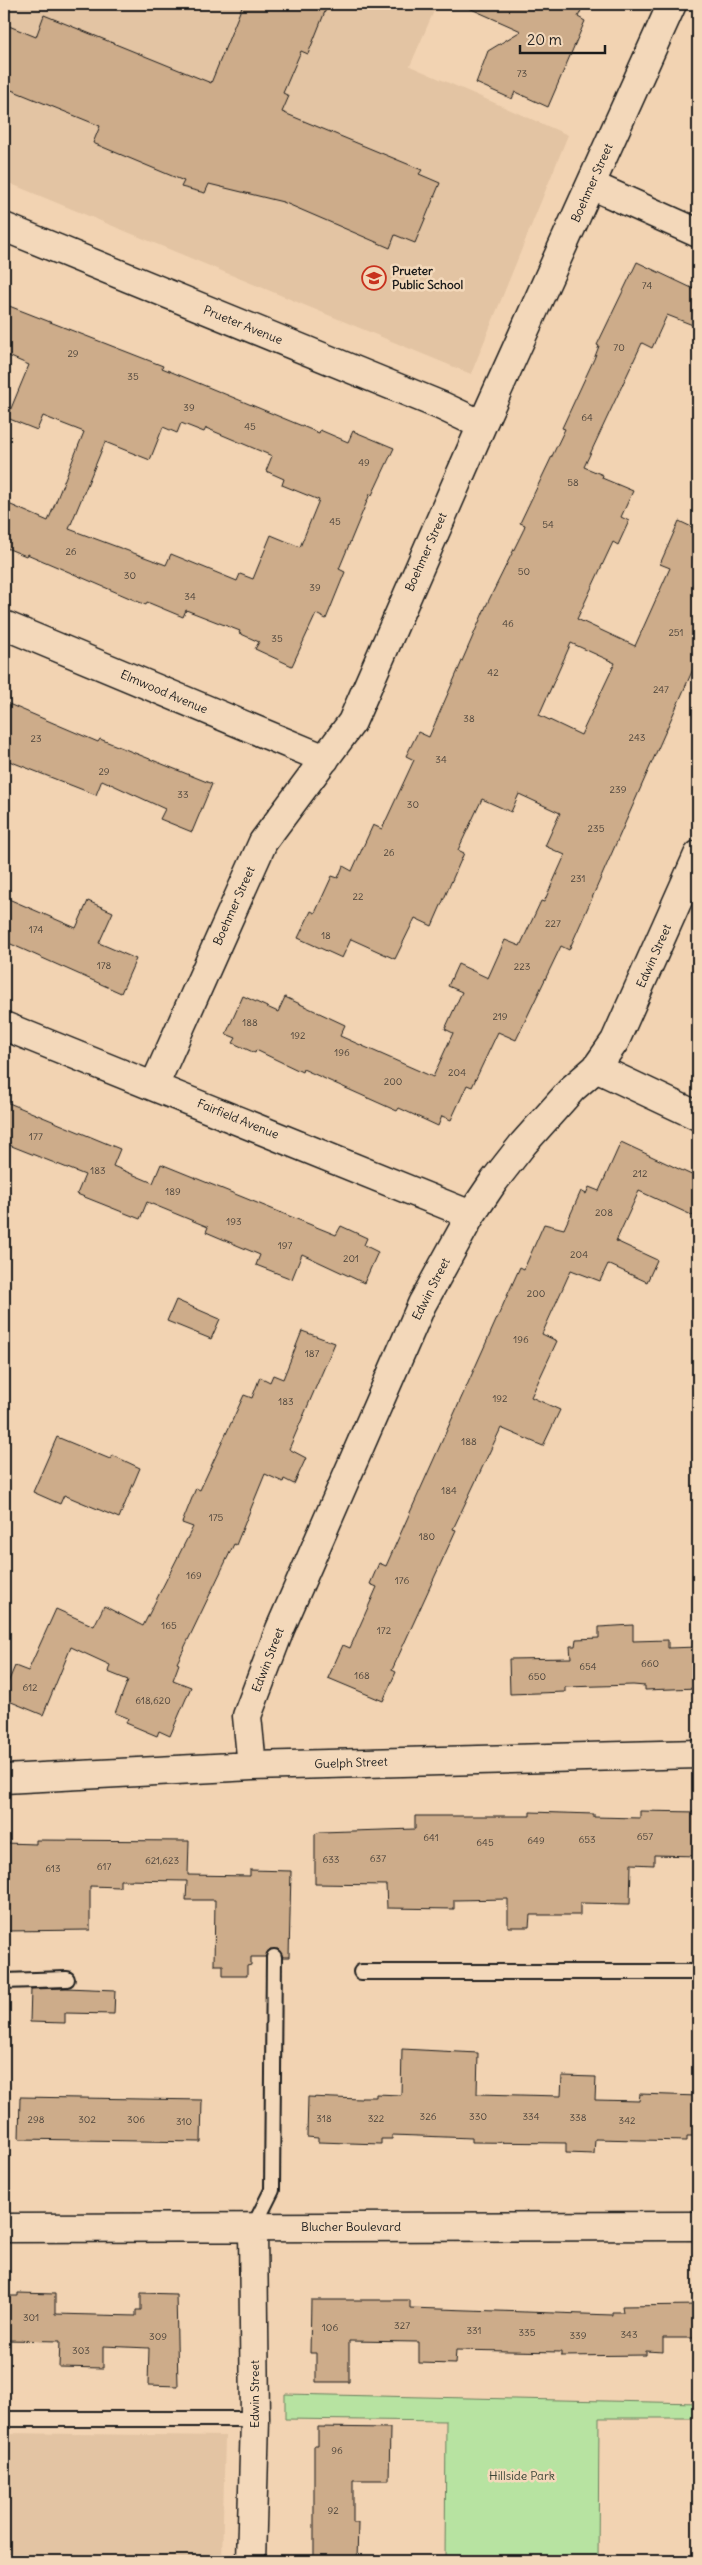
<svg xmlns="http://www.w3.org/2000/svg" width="702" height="2565" viewBox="0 0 702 2565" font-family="Delius,sans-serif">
  <rect width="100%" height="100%" fill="#f2d3b2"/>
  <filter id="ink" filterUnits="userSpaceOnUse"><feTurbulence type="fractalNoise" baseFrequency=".02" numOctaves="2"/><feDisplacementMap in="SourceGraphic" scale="10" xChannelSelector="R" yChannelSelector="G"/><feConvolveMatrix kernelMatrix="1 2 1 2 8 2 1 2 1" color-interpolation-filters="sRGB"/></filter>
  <g filter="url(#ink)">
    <!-- built -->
    <path fill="#e3c4a3" d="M4,4H437L410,66L568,135L471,374L4,181Z
      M4,2433L225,2436L222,2561H4Z"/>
    <!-- green -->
    <path fill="#b7e3a1" stroke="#6a805e" d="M285,2394L698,2403V2418H599L598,2561H445L446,2421L285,2419Z"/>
    <!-- building -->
    <path fill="#cdac8a" stroke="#1c1c1c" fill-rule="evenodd" d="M243,4H328L308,54L301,51L283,93L289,96L282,112L422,170L419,174L440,183L415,243L395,235L390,248L283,202L209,184L205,193L181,187L184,181L93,143L100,126L4,87V24L36,37L44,15L211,83Z
      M460,4H584L578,17L585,21L548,107L515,92L512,99L476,83L488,51L521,31Z
      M637,262L698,291V327L667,315L652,348L642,343L584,467L603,475L602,478L633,491L621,517L629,521L618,545L613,542L577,619L635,646L670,568L660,564L679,521L698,530V658L569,950L561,946L516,1040L498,1032L472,1087L467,1085L451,1120L442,1116L438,1126L399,1108L397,1111L303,1069L302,1072L256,1050L255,1053L233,1043L236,1038L226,1034L243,996L278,1012L285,997L345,1025L340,1036L433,1077L453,1033L445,1029L462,992L448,986L458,964L488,978L505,940L520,946L541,901L544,902L565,855L545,846L560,813L519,794L511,812L482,799L458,850L464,853L432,926L415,918L395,959L351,939L342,958L298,938L311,911L315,913L332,876L338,878L343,866L352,871L373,825L382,829L414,760L406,756L418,732L429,737L486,606L523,531L525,525L520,523L565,429L562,428L594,359L599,346L597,345ZM571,643L615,663L581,735L539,715Z
      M4,304L163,366L162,368L319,433L320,430L348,442L353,431L394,448L372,495L370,494L339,569L345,572L326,619L316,614L292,666L255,649L259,642L239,633L240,631L186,610L183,617L147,602L146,605L27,554L26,556L4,547V502L48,521L84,432L43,416L37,430L7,418L29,365L4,354ZM181,423L204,432L206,428L272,456L266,471L284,479L282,485L319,500L300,547L271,535L253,579L240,574L237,581L171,554L166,565L69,529L105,442L150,460L163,427L177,433Z
      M4,702L98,742L100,739L212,784L192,832L160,819L165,809L102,780L96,795L4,759Z
      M4,897L76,928L88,901L113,912L99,943L136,959L121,993L4,941Z
      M4,1101L120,1149L113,1166L153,1183L161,1164L336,1235L341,1226L367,1238L364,1245L378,1252L364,1283L302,1254L292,1279L256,1265L260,1255L206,1232L208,1227L147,1202L140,1219L77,1194L85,1175L4,1143Z
      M621,1142L698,1178V1218L639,1191L616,1241L657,1260L647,1282L608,1264L600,1281L571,1270L542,1334L557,1341L531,1397L560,1410L543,1446L501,1428L453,1529L456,1530L392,1670L396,1672L383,1701L328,1678L343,1645L350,1648L377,1587L370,1584L379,1563L386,1566L520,1267L524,1269L544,1224L564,1229L581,1191L586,1194L589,1187L599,1191Z
      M176,1300L220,1319L211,1339L167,1321Z
      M302,1331L335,1343L289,1449L306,1458L294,1484L284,1479L283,1482L265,1474L236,1545L234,1544L177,1663L179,1664L173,1680L191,1687L170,1736L159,1731L157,1736L126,1723L128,1718L115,1713L128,1680L108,1672L110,1665L71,1647L43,1715L4,1699V1692L15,1666L28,1671L56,1609L94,1626L104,1606L143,1626L193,1527L182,1523L196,1488L200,1490L244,1395L252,1398L260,1377L270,1382L273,1375L283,1379Z
      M57,1437L110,1459L112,1455L140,1468L119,1518L64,1495L60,1504L33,1492Z
      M633,1625V1641L668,1640V1648L698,1647V1688L645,1690V1686L633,1685L565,1687V1692L510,1694L509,1659L571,1658L570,1646H575L576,1639L599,1638V1627Z
      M640,1811L698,1812V1856L654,1855V1865L631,1864L630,1904L580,1903V1915H530L529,1927H508V1899L454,1900V1909L387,1908L386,1885L315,1884V1834L320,1832L415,1829V1816H530V1812L594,1814V1817L640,1818Z
      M36,1840L189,1841L188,1875L250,1876V1870L291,1871L289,1957H283L278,1949H270L265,1957H251V1965L247,1966V1976H223V1965H214L215,1900H186L187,1881L120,1880V1887L90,1886V1930L5,1931L4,1843L36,1844Z
      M66,1988L115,1990L114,2014L65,2013V2023L30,2022L31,1989Z
      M402,2049L478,2053L477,2094L561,2096L562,2076L596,2077L595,2100L639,2101L640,2094L698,2096L697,2136H687V2141L595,2139L594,2154L566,2153V2143L472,2142V2138L392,2135V2139H381V2144L318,2142V2138L307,2137L308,2097L361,2099V2097H376V2094L401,2095Z
      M20,2097L202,2100L201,2142L19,2139Z
      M18,2293L55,2294V2314L136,2316V2310H141V2293L176,2294L178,2386L148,2385L149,2348L103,2346V2368L59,2367L60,2341L6,2340L7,2296H18Z
      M311,2300H410V2308L612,2315V2312H623L622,2306L698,2305V2338H663V2352L646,2351V2355L561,2356V2352L456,2350L455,2364L419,2363V2342L349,2341V2382H316V2353H310Z
      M318,2427L390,2428L389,2480H353V2523H358L357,2561H314V2445H318Z"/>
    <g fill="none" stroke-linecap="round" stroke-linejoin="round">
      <!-- service casing -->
      <g stroke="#1c1c1c" stroke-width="18">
        <path id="service" d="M361,1972H698
          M4,1981L67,1979
          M253,2228L272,2190L274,1957
          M4,2419H255"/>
      </g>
      <!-- minor casing -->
      <g stroke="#1c1c1c" stroke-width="31">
        <path id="minor" d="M591,185L698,233
          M4,227L442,406L482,425
          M4,625L325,759
          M4,1026L471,1215
          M596,1068L698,1116
          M154,1086L263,842L352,722L482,425L672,4
          M252,1766L247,1716L280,1629L422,1304L471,1215L494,1181L523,1144L573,1088L596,1068L615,1041L698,855
          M4,1779L252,1766L698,1754
          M4,2228L698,2226
          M251,2561L255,2419L253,2228"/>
      </g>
      <!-- service -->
      <use href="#service" stroke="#f3d8ba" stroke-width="14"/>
      <!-- minor -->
      <use href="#minor" stroke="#f3d8ba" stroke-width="28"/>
    </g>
  </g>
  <!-- icons -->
  <defs>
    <g id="school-ring" transform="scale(1.25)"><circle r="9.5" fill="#f3d8ba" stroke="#c8321e" stroke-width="1.5"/><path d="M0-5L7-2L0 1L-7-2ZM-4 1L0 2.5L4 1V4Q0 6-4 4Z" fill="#c8321e"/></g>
  </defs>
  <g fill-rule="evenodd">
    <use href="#school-ring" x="374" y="278"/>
  </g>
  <g text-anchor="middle" stroke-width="5" stroke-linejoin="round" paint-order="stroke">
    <!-- number labels -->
    <g font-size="10" fill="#484038">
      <text x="522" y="77">73</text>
      <text x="647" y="289">74</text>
      <text x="619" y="351">70</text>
      <text x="73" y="357">29</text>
      <text x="133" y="380">35</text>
      <text x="189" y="411">39</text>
      <text x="587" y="421">64</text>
      <text x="250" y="430">45</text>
      <text x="364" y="466">49</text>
      <text x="573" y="486">58</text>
      <text x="335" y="525">45</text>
      <text x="548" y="528">54</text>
      <text x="71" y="555">26</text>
      <text x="524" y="575">50</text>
      <text x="130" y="579">30</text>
      <text x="315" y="591">39</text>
      <text x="190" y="600">34</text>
      <text x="508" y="627">46</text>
      <text x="676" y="636">251</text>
      <text x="277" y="642">35</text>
      <text x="493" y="676">42</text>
      <text x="661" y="693">247</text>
      <text x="469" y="722">38</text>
      <text x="637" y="741">243</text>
      <text x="36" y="742">23</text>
      <text x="441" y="763">34</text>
      <text x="104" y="775">29</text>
      <text x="618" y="793">239</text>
      <text x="183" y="798">33</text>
      <text x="413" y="808">30</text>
      <text x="596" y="832">235</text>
      <text x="389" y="856">26</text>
      <text x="578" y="882">231</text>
      <text x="358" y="900">22</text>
      <text x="553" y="927">227</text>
      <text x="36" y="933">174</text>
      <text x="326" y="939">18</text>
      <text x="104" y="969">178</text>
      <text x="522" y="970">223</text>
      <text x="500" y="1020">219</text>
      <text x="250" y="1026">188</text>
      <text x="298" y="1039">192</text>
      <text x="342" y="1056">196</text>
      <text x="457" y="1076">204</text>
      <text x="393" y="1085">200</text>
      <text x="36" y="1140">177</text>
      <text x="98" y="1174">183</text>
      <text x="640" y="1177">212</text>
      <text x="173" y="1195">189</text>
      <text x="604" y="1216">208</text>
      <text x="234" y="1225">193</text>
      <text x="285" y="1249">197</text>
      <text x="579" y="1258">204</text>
      <text x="351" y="1262">201</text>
      <text x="536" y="1297">200</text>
      <text x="521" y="1343">196</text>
      <text x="312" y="1357">187</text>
      <text x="500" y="1402">192</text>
      <text x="286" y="1405">183</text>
      <text x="469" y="1445">188</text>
      <text x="449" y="1494">184</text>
      <text x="216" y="1521">175</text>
      <text x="427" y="1540">180</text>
      <text x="194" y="1579">169</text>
      <text x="402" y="1584">176</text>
      <text x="169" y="1629">165</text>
      <text x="384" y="1634">172</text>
      <text x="650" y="1667">660</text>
      <text x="588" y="1670">654</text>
      <text x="362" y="1679">168</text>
      <text x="537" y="1680">650</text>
      <text x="30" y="1691">612</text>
      <text x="153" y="1704">618,620</text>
      <text x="645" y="1840">657</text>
      <text x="431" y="1841">641</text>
      <text x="587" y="1843">653</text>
      <text x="536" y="1844">649</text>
      <text x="485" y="1846">645</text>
      <text x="378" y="1862">637</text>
      <text x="331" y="1863">633</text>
      <text x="162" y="1864">621,623</text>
      <text x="104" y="1870">617</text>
      <text x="53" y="1872">613</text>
      <text x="428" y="2120">326</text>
      <text x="478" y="2120">330</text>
      <text x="531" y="2120">334</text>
      <text x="578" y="2121">338</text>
      <text x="324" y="2122">318</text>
      <text x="376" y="2122">322</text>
      <text x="36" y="2123">298</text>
      <text x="87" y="2123">302</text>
      <text x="136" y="2123">306</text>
      <text x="627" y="2124">342</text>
      <text x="184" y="2125">310</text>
      <text x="31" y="2321">301</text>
      <text x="402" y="2329">327</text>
      <text x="330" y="2331">106</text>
      <text x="474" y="2334">331</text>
      <text x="527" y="2336">335</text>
      <text x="629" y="2338">343</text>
      <text x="578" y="2339">339</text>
      <text x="158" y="2340">309</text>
      <text x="81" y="2354">303</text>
      <text x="337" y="2454">96</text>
      <text x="333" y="2514">92</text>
    </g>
    <!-- street labels -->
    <g font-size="12" fill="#1c1c1c" stroke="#f3d8ba">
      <text transform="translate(592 183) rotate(-66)" y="4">Boehmer Street</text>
      <text transform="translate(243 325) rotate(22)" y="4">Prueter Avenue</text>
      <text transform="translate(426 552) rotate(-66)" y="4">Boehmer Street</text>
      <text transform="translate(164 692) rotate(23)" y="4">Elmwood Avenue</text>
      <text transform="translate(234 906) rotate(-66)" y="4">Boehmer Street</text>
      <text transform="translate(654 956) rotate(-66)" y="4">Edwin Street</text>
      <text transform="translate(238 1119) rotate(22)" y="4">Fairfield Avenue</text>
      <text transform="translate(431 1289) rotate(-63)" y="4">Edwin Street</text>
      <text transform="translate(268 1660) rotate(-69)" y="4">Edwin Street</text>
      <text transform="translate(351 1763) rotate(-2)" y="4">Guelph Street</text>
      <text x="351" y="2231">Blucher Boulevard</text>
      <text transform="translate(255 2394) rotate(-90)" y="4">Edwin Street</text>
    </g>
    <!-- poi labels -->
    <g font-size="12" font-weight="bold" fill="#1c1c1c" stroke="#f3d8ba" text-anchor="start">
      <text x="392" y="275">Prueter<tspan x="392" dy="14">Public School</tspan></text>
    </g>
    <!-- park labels -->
    <g font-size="12" fill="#3b4437" stroke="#f3d8ba">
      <text x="522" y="2480">Hillside Park</text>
    </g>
  </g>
  <!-- margin -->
  <rect width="702" height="2565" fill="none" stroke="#f3d8ba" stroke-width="20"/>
  <rect x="10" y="10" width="682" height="2545" fill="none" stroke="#1c1c1c" stroke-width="2" filter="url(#ink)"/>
  <!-- scale -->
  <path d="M520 45v8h85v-8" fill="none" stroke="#1c1c1c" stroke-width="2.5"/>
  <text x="527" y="45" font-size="15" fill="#1c1c1c" stroke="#f3d8ba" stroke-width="4" paint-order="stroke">20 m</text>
</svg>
